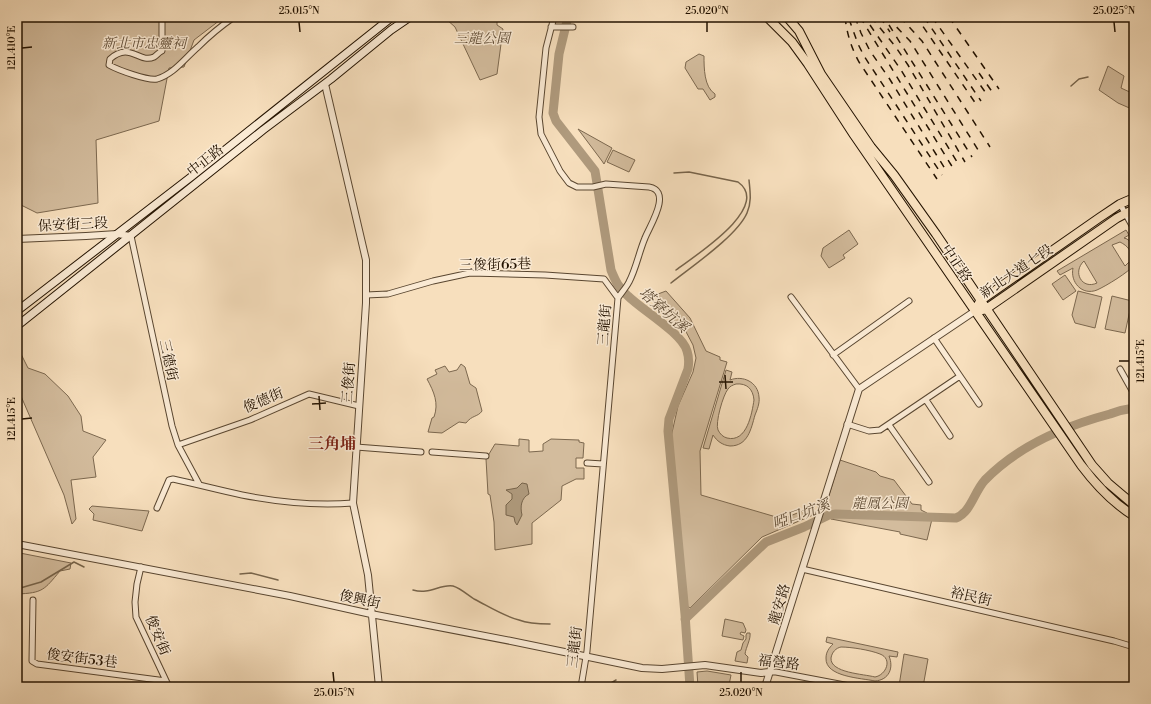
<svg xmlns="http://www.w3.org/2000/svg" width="1151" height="704" viewBox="0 0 1151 704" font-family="'Libre Bodoni','Noto Serif TC',serif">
  <rect width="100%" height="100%" fill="#f7dfbd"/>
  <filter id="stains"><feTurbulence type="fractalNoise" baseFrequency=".005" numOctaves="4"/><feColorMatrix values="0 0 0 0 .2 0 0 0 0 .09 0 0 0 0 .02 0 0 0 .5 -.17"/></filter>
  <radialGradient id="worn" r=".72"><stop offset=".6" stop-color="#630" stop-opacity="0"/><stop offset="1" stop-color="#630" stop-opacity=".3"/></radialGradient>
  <!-- green -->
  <path fill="#d3bc9d" stroke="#7c684f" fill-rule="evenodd" d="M17,17H224L194,40L184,67L169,68L159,121L96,140L98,203L37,213L17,203Z
    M453,17H497V25L503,29L497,74L480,80L455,27L446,19Z
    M699,54L704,56C704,68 704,87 715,94V97L710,100L703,89H698L685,68L686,62Z
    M1108,66L1124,76L1121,88L1134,94V110L1118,103L1099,90Z
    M578,129L612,148L604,164L602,161Z
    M613,150L635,160L629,172L607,162Z
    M849,230L858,244L843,255L845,258L829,268L821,256L823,248Z
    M1126,230L1129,235L1124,238L1127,239L1134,245V265C1129,272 1106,286 1097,290C1082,296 1070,282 1073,268L1060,275L1057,271ZM1120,242C1128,246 1132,251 1131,260L1125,266L1112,245ZM1084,261L1097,283C1082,290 1072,272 1084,261Z
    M1065,275L1076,291L1063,300L1052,284Z
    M666,291L690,318L706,351L720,357V360L727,362L700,451L701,495L783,519L814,506L813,515L762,537L690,608L687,606V603L671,437L678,406L693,372L696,358L693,345L684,328L656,307L658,294Z
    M1078,291L1102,297L1095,328L1075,323L1072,315Z
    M1112,296L1132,301L1125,333L1105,329Z
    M17,346L28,368L45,374L68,396L81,416L83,431L106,440L93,457L96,477L71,480L76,519L72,524L64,495L17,387Z
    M461,364L465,367L470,384L476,388L482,411C478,417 472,415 466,423L459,422L442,433L428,432L432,418L434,417C439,403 434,392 427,379L437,374L435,370L445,366L449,372L457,370Z
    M726,370L732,372L730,380C743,375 758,382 759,397C760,403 757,410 755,415C751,429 748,446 730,446C722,445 717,441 713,435L709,449L703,448ZM736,384C747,383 753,389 754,400C752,413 747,443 727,438C723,437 720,434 718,430C715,423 723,395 728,389C730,386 733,385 736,384Z
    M519,439L529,440V452L543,451V444L551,439L579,440V442L584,443L583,458H576V468H584V479H576L562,486L561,500L532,523V544L495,550L494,522L490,495L488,494L486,459L495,444L519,446Z
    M840,460L876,472L880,476L894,480L912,504L921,505V510L927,513L932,519L927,540L900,534V532L831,519L834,517L857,518V512H832L823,514Z
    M92,506L149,511L142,531L93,520L94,514L89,509Z
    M20,553L71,563L70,569L60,571C44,590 43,593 17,594V558Z
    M725,619L743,623L746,630L745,633L741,632L740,634L744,636L743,640L722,636Z
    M747,633H750C751,639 746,647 745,654L748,657L747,663L735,661L737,652L741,650L743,643L746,639V635Z
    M827,637L898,652L897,657L889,656C894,668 889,680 875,681C861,678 825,677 826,658C826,652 829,648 833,644L826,642ZM841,647C851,647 870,650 880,654C893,659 886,675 875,677C864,674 830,673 831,658C832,652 836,648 841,647Z
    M904,654L928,659L923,687L899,686Z
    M707,671L731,675L729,685L741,687H698L697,672Z"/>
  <!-- water -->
  <path fill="#af9a7d" stroke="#77644b" d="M522,483L527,484L529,494C521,498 520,507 522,515L517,525L515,522L514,517L506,515V505L512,499V494L506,490L517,488Z"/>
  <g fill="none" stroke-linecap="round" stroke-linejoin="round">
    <!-- stream -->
    <path stroke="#77644b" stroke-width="1.5" d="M1071,86L1079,79L1088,77
      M674,173L689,172L738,182C773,207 693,257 676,270
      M671,283C691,267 737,236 747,213C752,202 750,191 749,180
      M240,574L251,573L278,580
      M17,589L41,582L74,562L84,567
      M413,590C430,595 439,584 453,586C460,588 468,595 474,599C488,606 503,616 519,620C529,624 540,624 550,624
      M609,687L611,683L616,680"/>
    <!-- river -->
    <path stroke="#af9a7d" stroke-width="9" d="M568,17L559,54L553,113L556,121L595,171L611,270C615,280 619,289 628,296C642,310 682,333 687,351C689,357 689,363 688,369L669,419L668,431L685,614L690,687
      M685,619L766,542L804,527L829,515L836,514L956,518C971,512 974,492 985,480C1018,446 1065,426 1110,414C1118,411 1126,409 1134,408"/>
    <!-- minor casing -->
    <g stroke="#594630" stroke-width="7">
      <path id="minor" d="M167,17L166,18L162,19V51C159,52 157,55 154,57C139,64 130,41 110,59L109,65C118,70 148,81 157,79C174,74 185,58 198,47C209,36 221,26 234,17
        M554,17L546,48L539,117L541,134L560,171L569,183L577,187H593L606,184L649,187C673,191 649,227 645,238C639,252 636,269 629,282C626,288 621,293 618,298L587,651L581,687
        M551,27H573
        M1120,204L1134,229
        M131,236L172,426L178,445L199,484
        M366,295L388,294L433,281L470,273L545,275L604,279L618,298
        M791,297L859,389
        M934,338L979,404
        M833,355L909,301
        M1120,369L1134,394
        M926,400L950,436
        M847,424L869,431L880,430L960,376
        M889,425L929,482
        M178,445L250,420L309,394L359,406
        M356,447L421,452
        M432,452L486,456
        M587,463L603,464
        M157,508L169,480L173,479C196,484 219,490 242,495C278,502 316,506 353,503
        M141,567L137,584L135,602L136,617L169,687
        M802,569L1114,641L1134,647
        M33,600L32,661L37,664L166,681
        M769,672H776L855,687"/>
    </g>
    <!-- tertiary casing -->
    <g stroke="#594630" stroke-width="8">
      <path id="tertiary" d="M325,84L366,260V303L353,503L368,575L379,687
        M17,239L86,236L117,234L131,236
        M17,544L290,596L371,614L511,641L642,668L662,669L705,665L761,673L769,672
        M765,687L859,389L975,311"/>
    </g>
    <!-- secondary casing -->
    <g stroke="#241301" stroke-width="9">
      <path id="secondary" d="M17,311L191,177L392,17
        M17,326L263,130L331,79L391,30L410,17"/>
    </g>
    <!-- primary casing -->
    <g stroke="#241301" stroke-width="10">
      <path id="primary" d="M767,17L792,42L808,64L854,135L1081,465C1096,485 1113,503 1134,516
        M787,17L799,31L821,74L847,112L871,147L894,175L936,234L1092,465L1108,483L1134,505
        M978,305L980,301L1099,218L1120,204L1134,198
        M982,310L986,309L1117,218L1134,209"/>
    </g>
    <!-- minor -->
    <use href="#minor" stroke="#faead4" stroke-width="5"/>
    <!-- tertiary -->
    <use href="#tertiary" stroke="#faead4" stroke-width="6"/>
    <!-- secondary -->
    <use href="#secondary" stroke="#faead4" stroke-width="7"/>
    <!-- primary -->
    <use href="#primary" stroke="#f7dfbd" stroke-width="8"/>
    <!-- rail -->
    <path stroke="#241301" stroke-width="1.5" stroke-dasharray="7 7" stroke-linecap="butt" d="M845,17C847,34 851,47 859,62L937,179
      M855,17L861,33L870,51L889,78L947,172
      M860,17L953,168
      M871,17L895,46L908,65L965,162
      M880,17L890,32
      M887,17L910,41L980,153
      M900,17L922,41L990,147
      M913,17L922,25L976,104
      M924,17L981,101
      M932,17L988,96
      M949,17L999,89
      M849,19L858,44L864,56L942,175
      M870,25L901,70L959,165
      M889,25L972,157
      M979,73L993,93"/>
  </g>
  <!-- ticks -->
  <path fill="none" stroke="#241301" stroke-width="1.5" d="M299,22L300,32M707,22V32M1114,22L1115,32M22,48L32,47M1119,361H1129M725,375L726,389M719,382H733M319,396L320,410M312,404L326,403M22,419L32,418M333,672L334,682M741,672V682"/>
  <g text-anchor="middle" stroke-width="3" stroke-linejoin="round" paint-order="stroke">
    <!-- park labels -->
    <g font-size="14" font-style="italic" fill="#614e38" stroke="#faead4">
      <text x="482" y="43">三龍公園</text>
      <text x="144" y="48">新北市忠靈祠</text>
      <text x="880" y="508">龍鳳公園</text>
    </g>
    <!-- street labels -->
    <g font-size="14" fill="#241301" stroke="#faead4">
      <text transform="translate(205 160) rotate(-38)" y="5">中正路</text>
      <text transform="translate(73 224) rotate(-3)" y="5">保安街三段</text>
      <text transform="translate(957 263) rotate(56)" y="5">中正路</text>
      <text transform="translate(495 264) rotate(-1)" y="5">三俊街65巷</text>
      <text transform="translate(1016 271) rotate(-34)" y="5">新北大道七段</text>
      <text transform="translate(604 325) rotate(-85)" y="5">三龍街</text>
      <text transform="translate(169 360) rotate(78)" y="5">三德街</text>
      <text transform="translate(348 383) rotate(-86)" y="5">三俊街</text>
      <text transform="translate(263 400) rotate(-23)" y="5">俊德街</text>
      <text transform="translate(971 596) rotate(13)" y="5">裕民街</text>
      <text transform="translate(360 599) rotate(12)" y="5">俊興街</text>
      <text transform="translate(779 604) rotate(-73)" y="5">龍安路</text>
      <text transform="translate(158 635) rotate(67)" y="5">俊安街</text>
      <text transform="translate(574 647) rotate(-83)" y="5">三龍街</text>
      <text transform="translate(82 658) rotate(7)" y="5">俊安街53巷</text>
      <text transform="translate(779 662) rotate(7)" y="5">福營路</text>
    </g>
    <!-- water labels -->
    <g font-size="15" font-style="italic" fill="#5c4933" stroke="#faead4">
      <text transform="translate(664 310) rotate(41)" y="5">塔寮坑溪</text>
      <text transform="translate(801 514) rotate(-20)" y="5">啞口坑溪</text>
    </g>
    <!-- quarter labels -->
    <g font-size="16" font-weight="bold" fill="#7a1f14" stroke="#faead4">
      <text x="332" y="449">三角埔</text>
    </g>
  </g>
  <!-- margin -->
  <rect width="1151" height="704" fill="none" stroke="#f7dfbd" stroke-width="44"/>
  <rect x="22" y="22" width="1107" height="660" fill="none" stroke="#241301" stroke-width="1.5"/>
  <g font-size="10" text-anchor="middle" fill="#241301">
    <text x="299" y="14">25.015°N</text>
    <text x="707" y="14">25.020°N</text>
    <text x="1114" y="14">25.025°N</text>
    <text transform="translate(11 48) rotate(-90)" y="4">121.410°E</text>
    <text transform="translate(1140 361) rotate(-90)" y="4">121.415°E</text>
    <text transform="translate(11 419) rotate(-90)" y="4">121.415°E</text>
    <text x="334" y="696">25.015°N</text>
    <text x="741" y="696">25.020°N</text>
  </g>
  <rect width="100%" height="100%" filter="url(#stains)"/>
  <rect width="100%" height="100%" fill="url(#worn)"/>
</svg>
